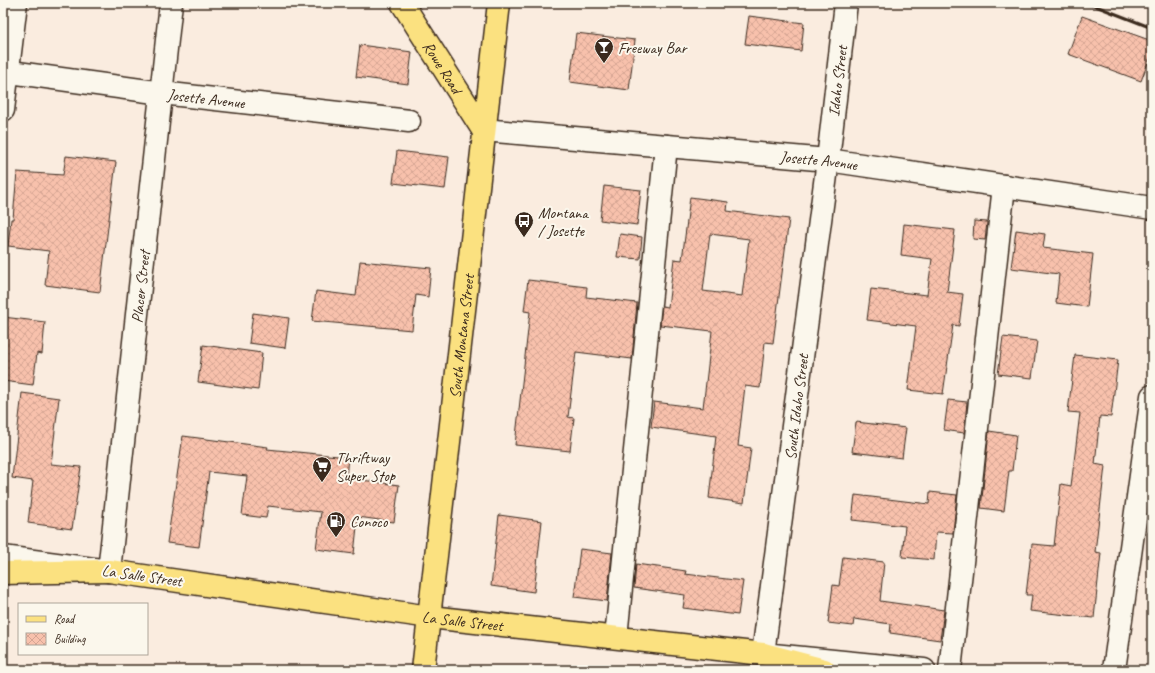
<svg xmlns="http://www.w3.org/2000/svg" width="1155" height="673" viewBox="0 0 1155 673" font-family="Caveat,sans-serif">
  <defs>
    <pattern id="building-cross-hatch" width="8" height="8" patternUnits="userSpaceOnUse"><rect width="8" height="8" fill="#f8c1ac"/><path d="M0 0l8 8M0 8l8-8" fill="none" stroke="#d6a694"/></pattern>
  </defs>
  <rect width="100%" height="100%" fill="#faecdf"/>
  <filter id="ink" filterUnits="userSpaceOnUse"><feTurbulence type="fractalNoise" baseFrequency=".025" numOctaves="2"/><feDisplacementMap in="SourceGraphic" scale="8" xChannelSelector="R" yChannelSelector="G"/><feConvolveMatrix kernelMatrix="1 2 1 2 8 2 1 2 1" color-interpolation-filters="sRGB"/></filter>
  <g filter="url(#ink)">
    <!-- building -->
    <path fill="url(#building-cross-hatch)" stroke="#3b2a1e" fill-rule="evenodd" d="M749,16L804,23L801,51L745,44Z
      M1082,16L1152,41V52L1141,81L1068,54Z
      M576,33L635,40L629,90L570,82Z
      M360,45L412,52L408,84L356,77Z
      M397,151L449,157L445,189L393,183Z
      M66,156L116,162L100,292L45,285L49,251L8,246L11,219H13L17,172L63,175Z
      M604,186L641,190L637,225L600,220Z
      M690,197L728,202L727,211L789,219L773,343L765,342L760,388L745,386L738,446L751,448L744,503L709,498L716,436L651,427L654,402L703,408L712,331L660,325L662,306L668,307L674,259L682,260ZM710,234L749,239L742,296L703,291Z
      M974,221L987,222L985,240L973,239Z
      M904,224L955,230L947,292L963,294L959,326L953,325L943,394L908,390L916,326L867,320L871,289L927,295L932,259L901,255Z
      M1016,230L1045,234L1043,248L1093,254L1087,307L1056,303L1059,274L1011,268Z
      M620,234L642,237L640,259L617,257Z
      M360,261L431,268L428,297L416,295L412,330L312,321L316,291L356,296Z
      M528,280L587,287L586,297L637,303L632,359L576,352L568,417L574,418L570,451L515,445L530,312L524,311Z
      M253,313L289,318L285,348L249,343Z
      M3,317L45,322L42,354L37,353L33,385L3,381Z
      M1003,337L1037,341L1032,378L998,374Z
      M203,345L262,353L258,390L198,382Z
      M1075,355L1118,360L1111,417L1100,416L1095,464L1105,466L1095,552L1101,553L1094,618L1030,611L1032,595H1026L1032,544L1054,546L1061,484L1071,486L1080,413L1068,412Z
      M22,393L59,398L51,464L81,467L72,529L28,523L33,481L12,478Z
      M948,400L967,402L964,433L944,430Z
      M856,422L906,428L902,458L852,452Z
      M989,431L1016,435L1012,471H1009L1004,511L981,508Z
      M183,436L268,447L267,449L348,457L346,478L399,485L394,522L358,517L354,554L316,549L321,512L268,506L266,518L242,515L247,476L209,472L199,547L167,543Z
      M930,492L957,495L953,533L936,532L934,560L902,557L905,526L852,520L855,495L929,504Z
      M499,515L542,521L534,592L491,586Z
      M580,549L612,553L607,601L574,597Z
      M843,557L884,562L880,601L944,610L940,640L890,633L891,624L854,619L853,626L828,623L833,585L839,586Z
      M636,564L686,571L685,574L743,581L738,615L683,608L685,595L634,588Z"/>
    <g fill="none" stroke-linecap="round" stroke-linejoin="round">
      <!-- minor casing -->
      <g stroke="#3b2a1e" stroke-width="25">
        <g id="minor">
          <path d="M846,3L828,160L763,654L924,670"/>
          <path id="s1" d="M3,71L162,93L409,121"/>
          <path d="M3,110L16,3"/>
          <path id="s2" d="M483,130L828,160L1152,208"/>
          <path id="s3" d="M3,557L109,571L171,3"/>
          <path d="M616,637L666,146"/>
          <path d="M950,670L1004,186"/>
          <path d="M1114,670L1152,396"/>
        </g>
      </g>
      <!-- major casing -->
      <g stroke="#3b2a1e" stroke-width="25">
        <g id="major">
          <path id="s4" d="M402,3L483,130"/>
          <path id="s5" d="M109,571L430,617L763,654"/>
          <path id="s6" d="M423,670L499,3"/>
        </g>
      </g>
      <!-- highway casing -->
      <g stroke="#3b2a1e" stroke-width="25">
        <path id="highway" d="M3,573L109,571
          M763,654L824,670"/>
      </g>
      <!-- minor -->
      <use href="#minor" stroke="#fbf7ec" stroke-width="22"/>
      <!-- major -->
      <use href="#major" stroke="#fbe180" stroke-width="22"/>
      <!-- highway -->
      <use href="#highway" stroke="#fbe180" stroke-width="22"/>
      <!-- rail -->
      <path stroke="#3b2a1e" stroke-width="3" d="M1088,3L1152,28"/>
    </g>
  </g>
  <!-- icons -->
  <defs>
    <g id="bar-pin" transform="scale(1)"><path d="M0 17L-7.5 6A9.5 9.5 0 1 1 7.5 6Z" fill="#3b2a1e" stroke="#fbf7ec"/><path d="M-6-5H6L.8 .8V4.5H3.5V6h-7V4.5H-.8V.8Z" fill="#fff"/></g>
    <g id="bus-pin" transform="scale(1)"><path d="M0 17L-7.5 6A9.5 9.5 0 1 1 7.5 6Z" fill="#3b2a1e" stroke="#fbf7ec"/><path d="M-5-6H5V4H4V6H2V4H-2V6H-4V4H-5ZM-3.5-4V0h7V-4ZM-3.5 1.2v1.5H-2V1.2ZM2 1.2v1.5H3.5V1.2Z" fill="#fff"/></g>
    <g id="supermarket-pin" transform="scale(1)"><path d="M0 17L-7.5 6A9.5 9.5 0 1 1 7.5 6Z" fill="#3b2a1e" stroke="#fbf7ec"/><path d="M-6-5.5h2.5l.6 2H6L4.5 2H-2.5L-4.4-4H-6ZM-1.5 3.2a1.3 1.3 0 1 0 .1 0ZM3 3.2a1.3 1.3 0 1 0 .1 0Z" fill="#fff"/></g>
    <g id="fuel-pin" transform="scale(1)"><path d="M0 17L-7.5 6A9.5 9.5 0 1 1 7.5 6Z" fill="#3b2a1e" stroke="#fbf7ec"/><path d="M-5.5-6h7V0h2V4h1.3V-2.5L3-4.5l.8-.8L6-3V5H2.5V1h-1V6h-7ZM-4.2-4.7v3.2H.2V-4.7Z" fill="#fff"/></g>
  </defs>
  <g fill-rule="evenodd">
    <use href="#bar-pin" x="604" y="47"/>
    <use href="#bus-pin" x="524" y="221"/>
    <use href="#supermarket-pin" x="322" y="466"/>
    <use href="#fuel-pin" x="336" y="521"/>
  </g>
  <g text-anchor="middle" stroke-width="4" stroke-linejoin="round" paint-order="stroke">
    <!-- poi labels -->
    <g font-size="16" fill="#3b2a1e" stroke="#fbf7ec" text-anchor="start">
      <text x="618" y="53">Freeway Bar</text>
      <text x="538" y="218">Montana<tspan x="538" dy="18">/ Josette</tspan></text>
      <text x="336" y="463">Thriftway<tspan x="336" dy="18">Super Stop</tspan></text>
      <text x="350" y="527">Conoco</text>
    </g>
    <!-- street labels -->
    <g font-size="16" fill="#3b2a1e" stroke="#fbf7ec">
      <text dy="6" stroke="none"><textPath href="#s4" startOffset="76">Rowe Road</textPath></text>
      <text transform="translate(837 81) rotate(-83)" y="6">Idaho Street</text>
      <text dy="6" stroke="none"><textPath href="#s1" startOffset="205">Josette Avenue</textPath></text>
      <text dy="6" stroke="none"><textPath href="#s2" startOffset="337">Josette Avenue</textPath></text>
      <text dy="6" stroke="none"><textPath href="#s3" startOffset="393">Placer Street</textPath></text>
      <text dy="6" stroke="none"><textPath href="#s6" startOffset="336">South Montana Street</textPath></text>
      <text transform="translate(796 407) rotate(-83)" y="6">South Idaho Street</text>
      <text transform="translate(142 575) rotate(8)" y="6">La Salle Street</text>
      <text dy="6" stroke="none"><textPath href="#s5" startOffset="357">La Salle Street</textPath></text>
    </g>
  </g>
  <!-- margin -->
  <rect width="1155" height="673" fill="none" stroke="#fbf7ec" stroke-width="16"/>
  <rect x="8" y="8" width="1139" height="657" fill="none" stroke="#3b2a1e" stroke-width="1.5" filter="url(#ink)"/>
  <!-- legend -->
  <rect x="18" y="603" width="130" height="52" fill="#fbf7ec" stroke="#aea59a"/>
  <rect x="26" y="616" width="20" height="6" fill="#fbe180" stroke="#aea59a"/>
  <text x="54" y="623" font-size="12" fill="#3b2a1e">Road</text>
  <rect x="26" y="633" width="20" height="12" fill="url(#building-cross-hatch)" stroke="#aea59a"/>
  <text x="54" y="643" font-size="12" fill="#3b2a1e">Building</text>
</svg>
